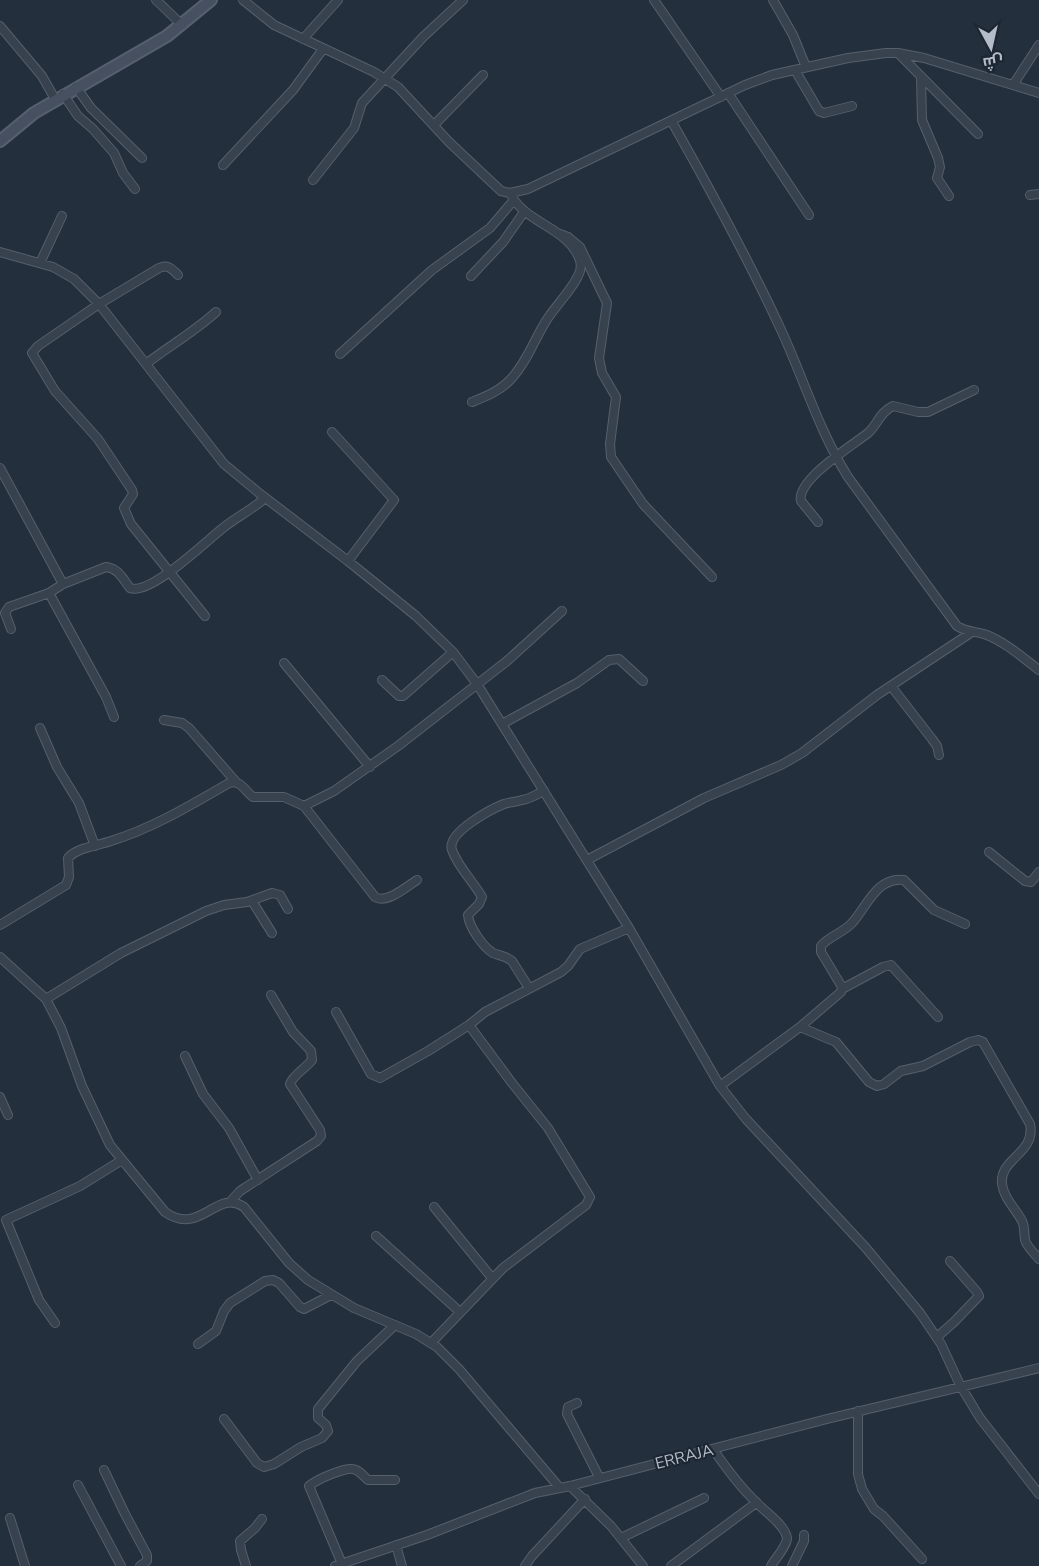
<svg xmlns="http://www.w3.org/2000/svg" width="1039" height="1566" viewBox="0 0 1039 1566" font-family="'Nunito Sans',Cairo,sans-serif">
  <rect width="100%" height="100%" fill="#242f3e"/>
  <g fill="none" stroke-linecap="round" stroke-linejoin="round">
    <!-- minor casing -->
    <g stroke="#565f6c" stroke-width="10">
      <path id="minor" d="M156,0L182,25
        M243,0L274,25L374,72L398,87L449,142L501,191L510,193L528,189L745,85L772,75L848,58L886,53H898L924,58L1039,93
        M654,0L721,97
        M773,0L793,35L806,67
        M0,26L42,76L55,99
        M303,39L338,0
        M898,53L978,134
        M795,70L819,111L824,113L852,106
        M921,76L922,120L938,158L940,167L937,178L949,196
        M1013,85L1039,45
        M76,87L91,108L142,158
        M728,93L809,215
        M63,94L78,116L93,129L114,153L123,173L135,189
        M672,122C711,191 749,260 782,332C804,380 820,433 848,477L957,626C966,632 974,631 984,634C1004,641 1022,657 1039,670
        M434,125L483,75
        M223,165L293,90L323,49
        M313,180L354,128L362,103L423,37L463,0
        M1030,195L1039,194
        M557,233L568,237L580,247L607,303L599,358L602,373L616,397L610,444L611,457L643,504L712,577
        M0,252L53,267L74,279L99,304L224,464L259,493L348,561L416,616L453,652L477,684L629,928L720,1086L746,1119L866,1248L920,1313L941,1344L960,1385L980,1418L1039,1494
        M40,263L62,216
        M178,275C172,269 168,264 159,268L99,304L38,346L32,353L55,391L98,439L132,490L133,494L124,508L131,524L205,616
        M471,276L503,242L524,212
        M340,354L432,270L490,228L513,201
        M146,364C169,346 194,332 216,312
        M472,402C487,396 500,391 511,379C527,362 534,340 546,321C555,306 575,287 580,271C581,267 581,262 579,258C567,227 524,223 510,193
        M332,432L394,500L348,561
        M0,468L63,584L106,567C118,568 123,579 130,588C150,596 206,541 223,528C236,517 252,510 265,498
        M818,522L801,501C796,480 853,445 868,433C878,424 879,413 893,406L918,412H928L974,390
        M63,584L49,593L106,697L114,717
        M11,629L5,613L9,607L49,593
        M284,663L370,767
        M382,680L399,696H403L453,652
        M891,686L932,739L937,746L939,755
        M164,720L182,723L189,728L236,782
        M502,724L577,683L609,660L619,659L643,681
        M40,728L57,767L79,803L95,846
        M304,806L375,897C387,904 406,887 417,880
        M989,852L1025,881L1031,882L1039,872
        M587,860L704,798L781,765L802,753L877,695L972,632
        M252,901L272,933
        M0,925L66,885L69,877L68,858C78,847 97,846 111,841C153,828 191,805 229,783C240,779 245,791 253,797H284L304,806L334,791L398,746L507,661L562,611
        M0,957L46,999L61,1028L82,1086L110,1145L165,1212C201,1237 216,1188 244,1207L289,1263L308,1280L354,1308L416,1334L437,1347L459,1369L559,1487
        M529,988L512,961C506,956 500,956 493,953C483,947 469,927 468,915L479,904L482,897C473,881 458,867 452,850C446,833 491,809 504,804C510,802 516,802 522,800C530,799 537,794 544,791
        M842,989L883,967L891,965L938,1017
        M46,999L121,953L206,911L224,905L247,902L272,893L280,895L288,909
        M336,1012L371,1074L380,1078L428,1051L469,1025L485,1012L561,972L568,966L580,949L629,928
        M800,1027L836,1042L869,1082L877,1086L884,1084L901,1071L923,1066L970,1042L978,1040L983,1042L1030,1124C1036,1154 999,1158 1002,1184C1004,1199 1016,1209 1022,1221C1025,1227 1024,1234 1025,1240C1027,1247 1034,1253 1039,1259
        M185,1056L203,1094L229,1128L258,1180
        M720,1086L800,1027L841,992L842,987L821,952V946C829,936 843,933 852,923C866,908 877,876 904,880L934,910L965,924
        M0,1097L8,1115
        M230,1202L240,1191L317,1141L321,1136L320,1130L290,1084C293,1075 306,1068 312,1060L311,1051L293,1032L271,995
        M434,1207L492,1278
        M376,1236L460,1312
        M55,1323L39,1300L6,1220L80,1186L122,1160
        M937,1337L954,1322L979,1296L977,1292L950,1261
        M431,1343L503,1268L586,1205L590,1197L548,1128L512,1083L469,1025
        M198,1344L216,1331L224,1311L230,1303L265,1281L273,1280L279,1283L300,1307L304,1309L331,1295
        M577,1403L568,1407L567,1414L599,1477
        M858,1411V1474L862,1489L874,1509L883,1516L922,1559
        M224,1419L257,1463L264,1467L274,1464L301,1447L322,1438L328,1431L326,1425L318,1418V1409L357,1361L395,1325
        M713,1449C726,1468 741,1488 757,1503C765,1512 785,1525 787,1538C787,1546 775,1559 771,1566
        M104,1470L125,1514L147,1555V1561L140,1566
        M78,1485L121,1566
        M570,1486L611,1526L643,1566
        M10,1518L25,1566
        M621,1538L704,1498
        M396,1545L402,1566
        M342,1564L309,1486C316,1480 348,1465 356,1470C361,1472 364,1477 368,1480H395
        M246,1566L241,1550L240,1541L255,1528L262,1519
        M335,1566L427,1535L535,1493L570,1486L827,1419L1039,1368
        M525,1566L532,1556L585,1499
        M671,1566L756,1503
        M792,1566L804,1541V1535"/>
    </g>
    <!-- secondary casing -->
    <g stroke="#565f6c" stroke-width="14">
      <path id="secondary" d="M0,141L34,113L167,36L211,0"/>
    </g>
    <!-- minor -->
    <use href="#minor" stroke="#38414e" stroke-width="8"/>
    <!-- secondary -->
    <use href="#secondary" stroke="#465061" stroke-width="10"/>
  </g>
  <g text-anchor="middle" stroke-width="4.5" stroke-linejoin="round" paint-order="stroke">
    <!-- street labels -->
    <g font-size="16" fill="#b4bcc9" stroke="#1d2633">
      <text transform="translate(684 1456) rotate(-14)" y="6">ERRAJA</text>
    </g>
  </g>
  <!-- north arrow -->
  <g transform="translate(991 48) rotate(172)" stroke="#1d2633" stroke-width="4.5" paint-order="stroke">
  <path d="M0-4.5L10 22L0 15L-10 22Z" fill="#b4bcc9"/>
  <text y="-9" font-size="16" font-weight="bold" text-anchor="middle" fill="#b4bcc9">ش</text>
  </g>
</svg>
